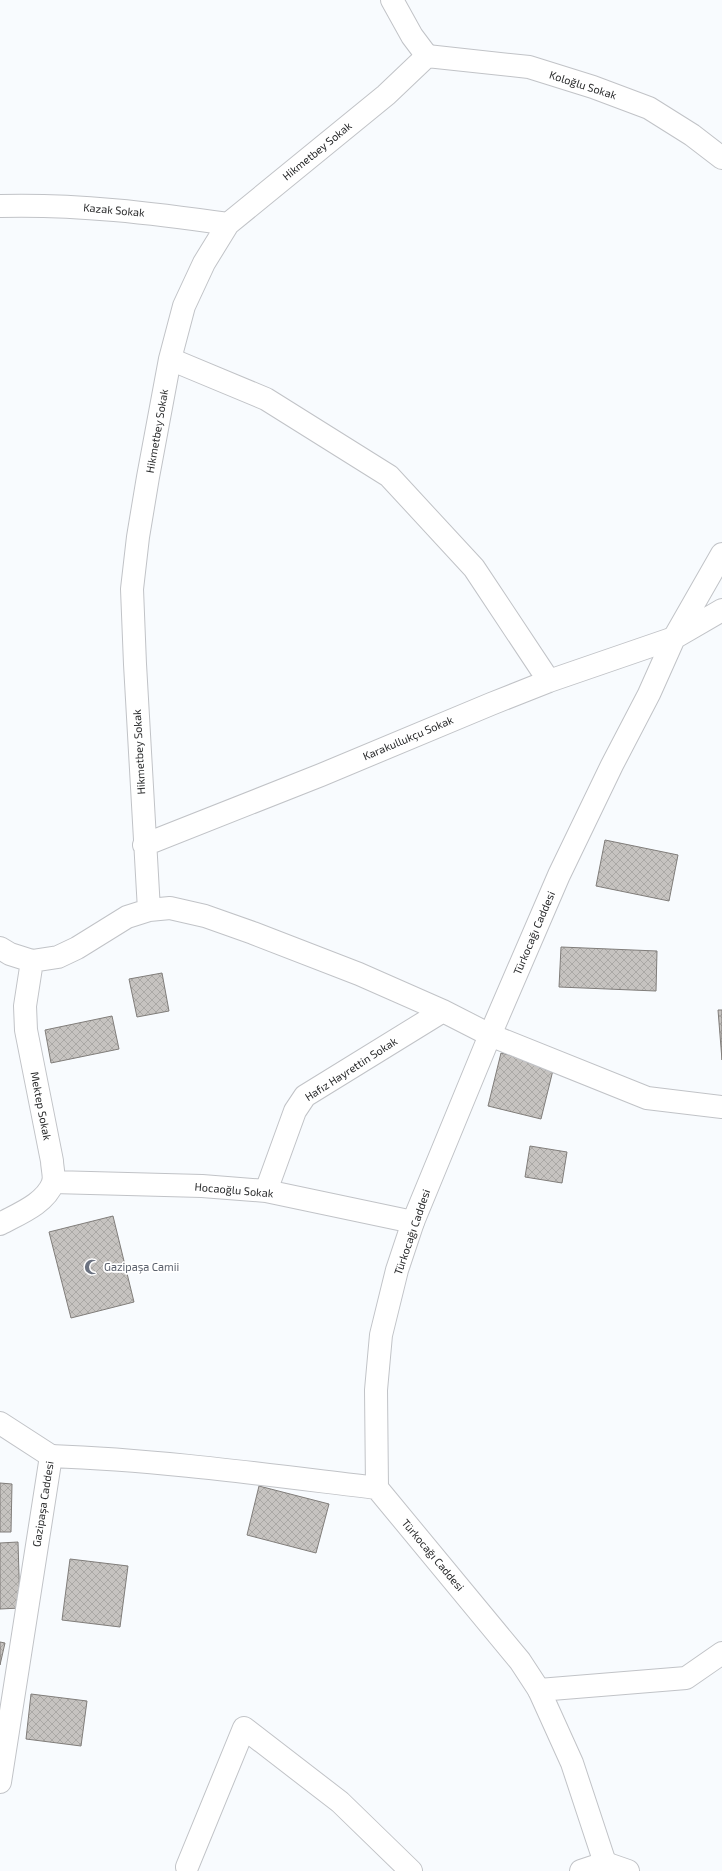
<svg xmlns="http://www.w3.org/2000/svg" width="722" height="1871" viewBox="0 0 722 1871" font-family="'Exo 2',sans-serif">
  <defs>
    <pattern id="building-cross-hatch" width="8" height="8" patternUnits="userSpaceOnUse"><rect width="8" height="8" fill="#c6c3c0"/><path d="M0 0l8 8M0 8l8-8" fill="none" stroke="#aaa8a5"/></pattern>
  </defs>
  <rect width="100%" height="100%" fill="#f8fbfe"/>
  <!-- building -->
  <path fill="url(#building-cross-hatch)" stroke="#807d7a" d="M605,840L678,855L669,901L596,886Z
    M561,947L657,951L656,991L559,987Z
    M162,973L169,1011L137,1017L129,979Z
    M718,1010H722V1060Z
    M112,1016L119,1049L51,1063L45,1030Z
    M501,1053L554,1066L541,1119L488,1106Z
    M530,1146L567,1152L562,1183L525,1177Z
    M113,1216L134,1302L71,1318L49,1232Z
    M0,1483L12,1484L11,1532H0Z
    M259,1486L329,1504L316,1553L247,1535Z
    M18,1542L20,1608L0,1609V1543Z
    M70,1559L128,1566L120,1627L62,1620Z
    M0,1642L5,1643L0,1665Z
    M31,1694L87,1701L81,1746L26,1739Z"/>
  <g fill="none" stroke-linecap="round" stroke-linejoin="round">
    <!-- minor casing -->
    <g stroke="#c1c3c7" stroke-width="24">
      <path id="minor" d="M0,206C77,204 152,213 228,224
        M170,359L266,399L389,476L474,568L549,681
        M144,845L321,775L491,704L549,681L674,638
        M149,910L135,664L132,589L138,537L148,477L170,359L184,306L204,263L228,224L386,95L427,56L529,67L593,87L649,108L692,135L722,158
        M0,948L10,954L32,961L58,957L77,948L127,917L149,910L170,908L205,916L253,933L359,974L443,1011L490,1035L647,1098L722,1107
        M53,1182L202,1186L266,1191L413,1222
        M266,1191L295,1111L305,1096L443,1011
        M0,1224C18,1214 45,1204 53,1183C55,1177 52,1167 52,1161L26,1030L25,1006L32,961
        M0,1423L51,1456
        M539,1690L686,1678L722,1653
        M187,1867L244,1728L340,1802L411,1871"/>
    </g>
    <!-- tertiary casing -->
    <g stroke="#c1c3c7" stroke-width="24">
      <path id="tertiary" d="M392,0L412,36L427,56
        M674,638L722,554
        M0,1782L51,1456C161,1460 268,1475 377,1488
        M605,1863L572,1763L539,1690L520,1661L377,1488L376,1390L381,1335L397,1270L413,1222L490,1035L559,875L612,765L649,694L674,638L722,610"/>
    </g>
    <!-- secondary casing -->
    <g stroke="#c1c3c7" stroke-width="24">
      <path id="secondary" d="M581,1871L605,1863L628,1871"/>
    </g>
    <!-- minor -->
    <use href="#minor" stroke="#fff" stroke-width="22"/>
    <!-- tertiary -->
    <use href="#tertiary" stroke="#fff" stroke-width="22"/>
    <!-- secondary -->
    <use href="#secondary" stroke="#fff" stroke-width="22"/>
  </g>
  <!-- icons -->
  <defs>
    <g id="mosque-bare" transform="scale(1.2)"><path d="M3.5-4.9A6 6 0 1 0 3.5 4.9A5 5 0 1 1 3.5-4.9Z" fill="#6b7280" stroke="#fff" stroke-width="2.5" paint-order="stroke"/></g>
  </defs>
  <g fill-rule="evenodd">
    <use href="#mosque-bare" x="92" y="1267"/>
  </g>
  <g text-anchor="middle" stroke-width="3.5" stroke-linejoin="round" paint-order="stroke">
    <!-- street labels -->
    <g font-size="11" fill="#292a2b" stroke="#fff">
      <text transform="translate(583 85) rotate(18)" y="4">Koloğlu Sokak</text>
      <text transform="translate(317 151) rotate(-39)" y="4">Hikmetbey Sokak</text>
      <text transform="translate(114 210) rotate(5)" y="4">Kazak Sokak</text>
      <text transform="translate(157 431) rotate(-80)" y="4">Hikmetbey Sokak</text>
      <text transform="translate(408 738) rotate(-23)" y="4">Karakullukçu Sokak</text>
      <text transform="translate(139 752) rotate(-93)" y="4">Hikmetbey Sokak</text>
      <text transform="translate(534 933) rotate(-67)" y="4">Türkocağı Caddesi</text>
      <text transform="translate(351 1069) rotate(-33)" y="4">Hafız Hayrettin Sokak</text>
      <text transform="translate(41 1106) rotate(79)" y="4">Mektep Sokak</text>
      <text transform="translate(234 1190) rotate(5)" y="4">Hocaoğlu Sokak</text>
      <text transform="translate(412 1232) rotate(-71)" y="4">Türkocağı Caddesi</text>
      <text transform="translate(43 1504) rotate(-81)" y="4">Gazipaşa Caddesi</text>
      <text transform="translate(433 1555) rotate(50)" y="4">Türkocağı Caddesi</text>
    </g>
    <!-- worship labels -->
    <g font-size="11" fill="#5b616d" stroke="#fff" text-anchor="start">
      <text x="104" y="1271">Gazipaşa Camii</text>
    </g>
  </g>
</svg>
